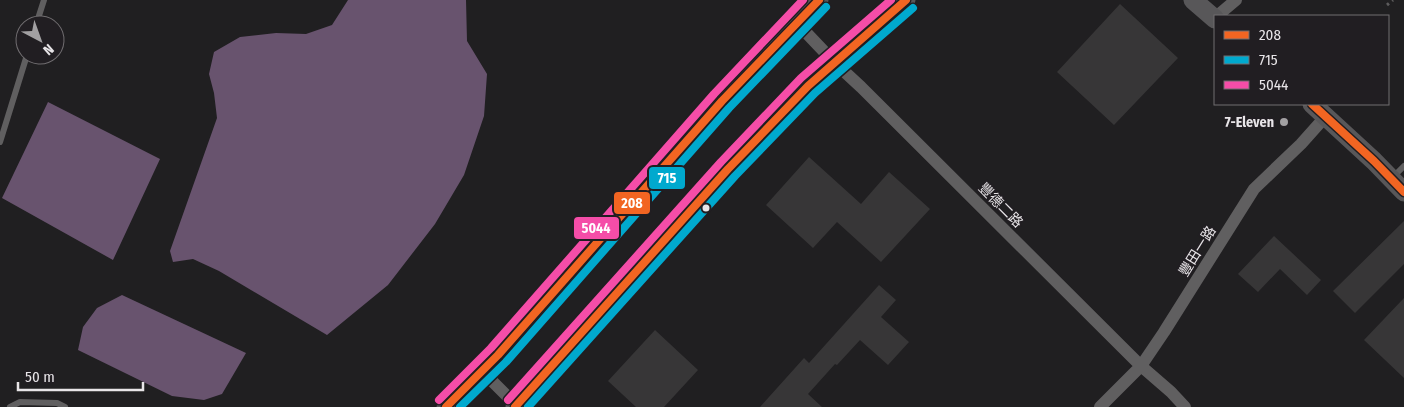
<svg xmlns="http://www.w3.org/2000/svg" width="1404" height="407" viewBox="0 0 1404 407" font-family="'Fira Sans Condensed','Noto Sans TC',sans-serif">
  <rect width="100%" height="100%" fill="#201f21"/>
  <!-- water -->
  <path fill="#68536e" d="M348,0H466L467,41L487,74L484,116L464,175L435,224L388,285L327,335L219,271L193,259L173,262L170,251L217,118L214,93L209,74L214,52L240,37L276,33L306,34L332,25Z
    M48,102L160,159L113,260L2,198Z
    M122,295L246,353L222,394L204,400L172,396L78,350L83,327L97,308Z"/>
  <!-- building -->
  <path fill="#373637" d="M1120,4L1178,58L1114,125L1057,72Z
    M809,157L861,204L889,172L930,209L881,262L837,222L813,248L766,205Z
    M1404,221V264L1355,313L1333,291Z
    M1274,236L1321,280L1307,295L1280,269L1258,292L1238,274Z
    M879,285L896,300L881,317L909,342L888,365L860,340L837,365L835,364L808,394L822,407H760L804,358L809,363Z
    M1404,298V378L1364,340Z
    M655,330L698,370L664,407H636L608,381Z"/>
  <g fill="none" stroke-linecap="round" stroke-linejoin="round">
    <!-- path -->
    <path stroke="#5d5c5d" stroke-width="3" stroke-dasharray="2.5 4" stroke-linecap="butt" d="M1387,5L1393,0"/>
    <!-- lane -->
    <path stroke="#605f60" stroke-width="6" d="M36,25L44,0
      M0,142L27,55
      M1393,177L1404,166
      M10,407L20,402L57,403L65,407"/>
    <!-- street -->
    <path stroke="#605f60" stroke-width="12" d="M1217,16L1236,0
      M797,23L834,62L861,87L1141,366L1171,392L1185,407
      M482,371L518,407
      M1100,407L1141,366L1164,332L1254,189L1301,144L1326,116"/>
    <!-- secondary -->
    <path stroke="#585759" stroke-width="19" d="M1193,0L1215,19
      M1312,104L1374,161L1404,192
      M446,407L498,355L722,101L810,8L819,0
      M515,407L728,169L808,86L906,0"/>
    <!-- bus-1 casing -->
    <g stroke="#211e22" stroke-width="11">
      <path id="bus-1" d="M1312,104L1374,161L1404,192
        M446,407L498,355L722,101L819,0
        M515,407L728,169L808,86L906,0"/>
    </g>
    <!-- bus-2 casing -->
    <g stroke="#211e22" stroke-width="11">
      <path id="bus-2" d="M460,407L506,362L729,108L826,7
        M528,407L735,176L815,93L913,8"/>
    </g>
    <!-- bus-3 casing -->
    <g stroke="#211e22" stroke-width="11">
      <path id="bus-3" d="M439,400L491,348L714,94L803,0
        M508,400L721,162L801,78L891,0"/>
    </g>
    <!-- bus-1 -->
    <use href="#bus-1" stroke="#f26522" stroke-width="8"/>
    <!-- bus-2 -->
    <use href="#bus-2" stroke="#00a9ce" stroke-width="8"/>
    <!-- bus-3 -->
    <use href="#bus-3" stroke="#f54da8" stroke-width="8"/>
  </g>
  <!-- markers -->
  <circle fill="#a2a0a2" stroke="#211e22" stroke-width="2" cx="1284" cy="122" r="5"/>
  <circle fill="#e8e5e8" stroke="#211e22" stroke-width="2" cx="706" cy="208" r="4.5"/>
  <g text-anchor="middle" stroke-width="4" stroke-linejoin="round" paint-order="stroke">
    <!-- poi labels -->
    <g font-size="14" font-weight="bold" fill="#e8e5e8" stroke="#211e22" text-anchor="end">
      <text x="1274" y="127">7-Eleven</text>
    </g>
    <!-- street labels -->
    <g font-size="14" fill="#e8e5e8" stroke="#211e22">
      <text transform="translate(1001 205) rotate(45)" y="5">豐德二路</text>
      <text transform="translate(1197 251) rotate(-58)" y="5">豐田一路</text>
    </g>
  </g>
  <g stroke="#211e22" stroke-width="2">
    <rect x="648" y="166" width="38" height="24" rx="5" fill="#00a9ce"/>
    <rect x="613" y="191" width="38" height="24" rx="5" fill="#f26522"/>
    <rect x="573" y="216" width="47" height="24" rx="5" fill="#f54da8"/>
  </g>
  <g font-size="14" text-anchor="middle" font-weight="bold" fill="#fff">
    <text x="667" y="183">715</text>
    <text x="632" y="208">208</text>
    <text x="596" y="233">5044</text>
  </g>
  <!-- legend -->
  <rect x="1214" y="15" width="175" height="90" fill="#211e22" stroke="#716e71"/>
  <rect x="1224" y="31" width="25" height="8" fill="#f26522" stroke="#716e71"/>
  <text x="1259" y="40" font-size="15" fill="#e8e5e8">208</text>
  <rect x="1224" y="56" width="25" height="8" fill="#00a9ce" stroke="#716e71"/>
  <text x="1259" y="65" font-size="15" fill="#e8e5e8">715</text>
  <rect x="1224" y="81" width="25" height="8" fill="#f54da8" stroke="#716e71"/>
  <text x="1259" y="90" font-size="15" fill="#e8e5e8">5044</text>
  <!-- north arrow -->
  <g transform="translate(40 40) rotate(139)"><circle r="24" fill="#211e22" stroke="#716e71"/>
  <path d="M0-4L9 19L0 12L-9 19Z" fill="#a2a0a2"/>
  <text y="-8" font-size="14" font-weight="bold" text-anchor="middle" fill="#e8e5e8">N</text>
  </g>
  <!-- scale -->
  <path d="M18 382v8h125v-8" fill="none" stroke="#e8e5e8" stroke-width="2.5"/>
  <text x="25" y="382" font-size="15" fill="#e8e5e8" stroke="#211e22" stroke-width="4" paint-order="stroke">50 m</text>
</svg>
